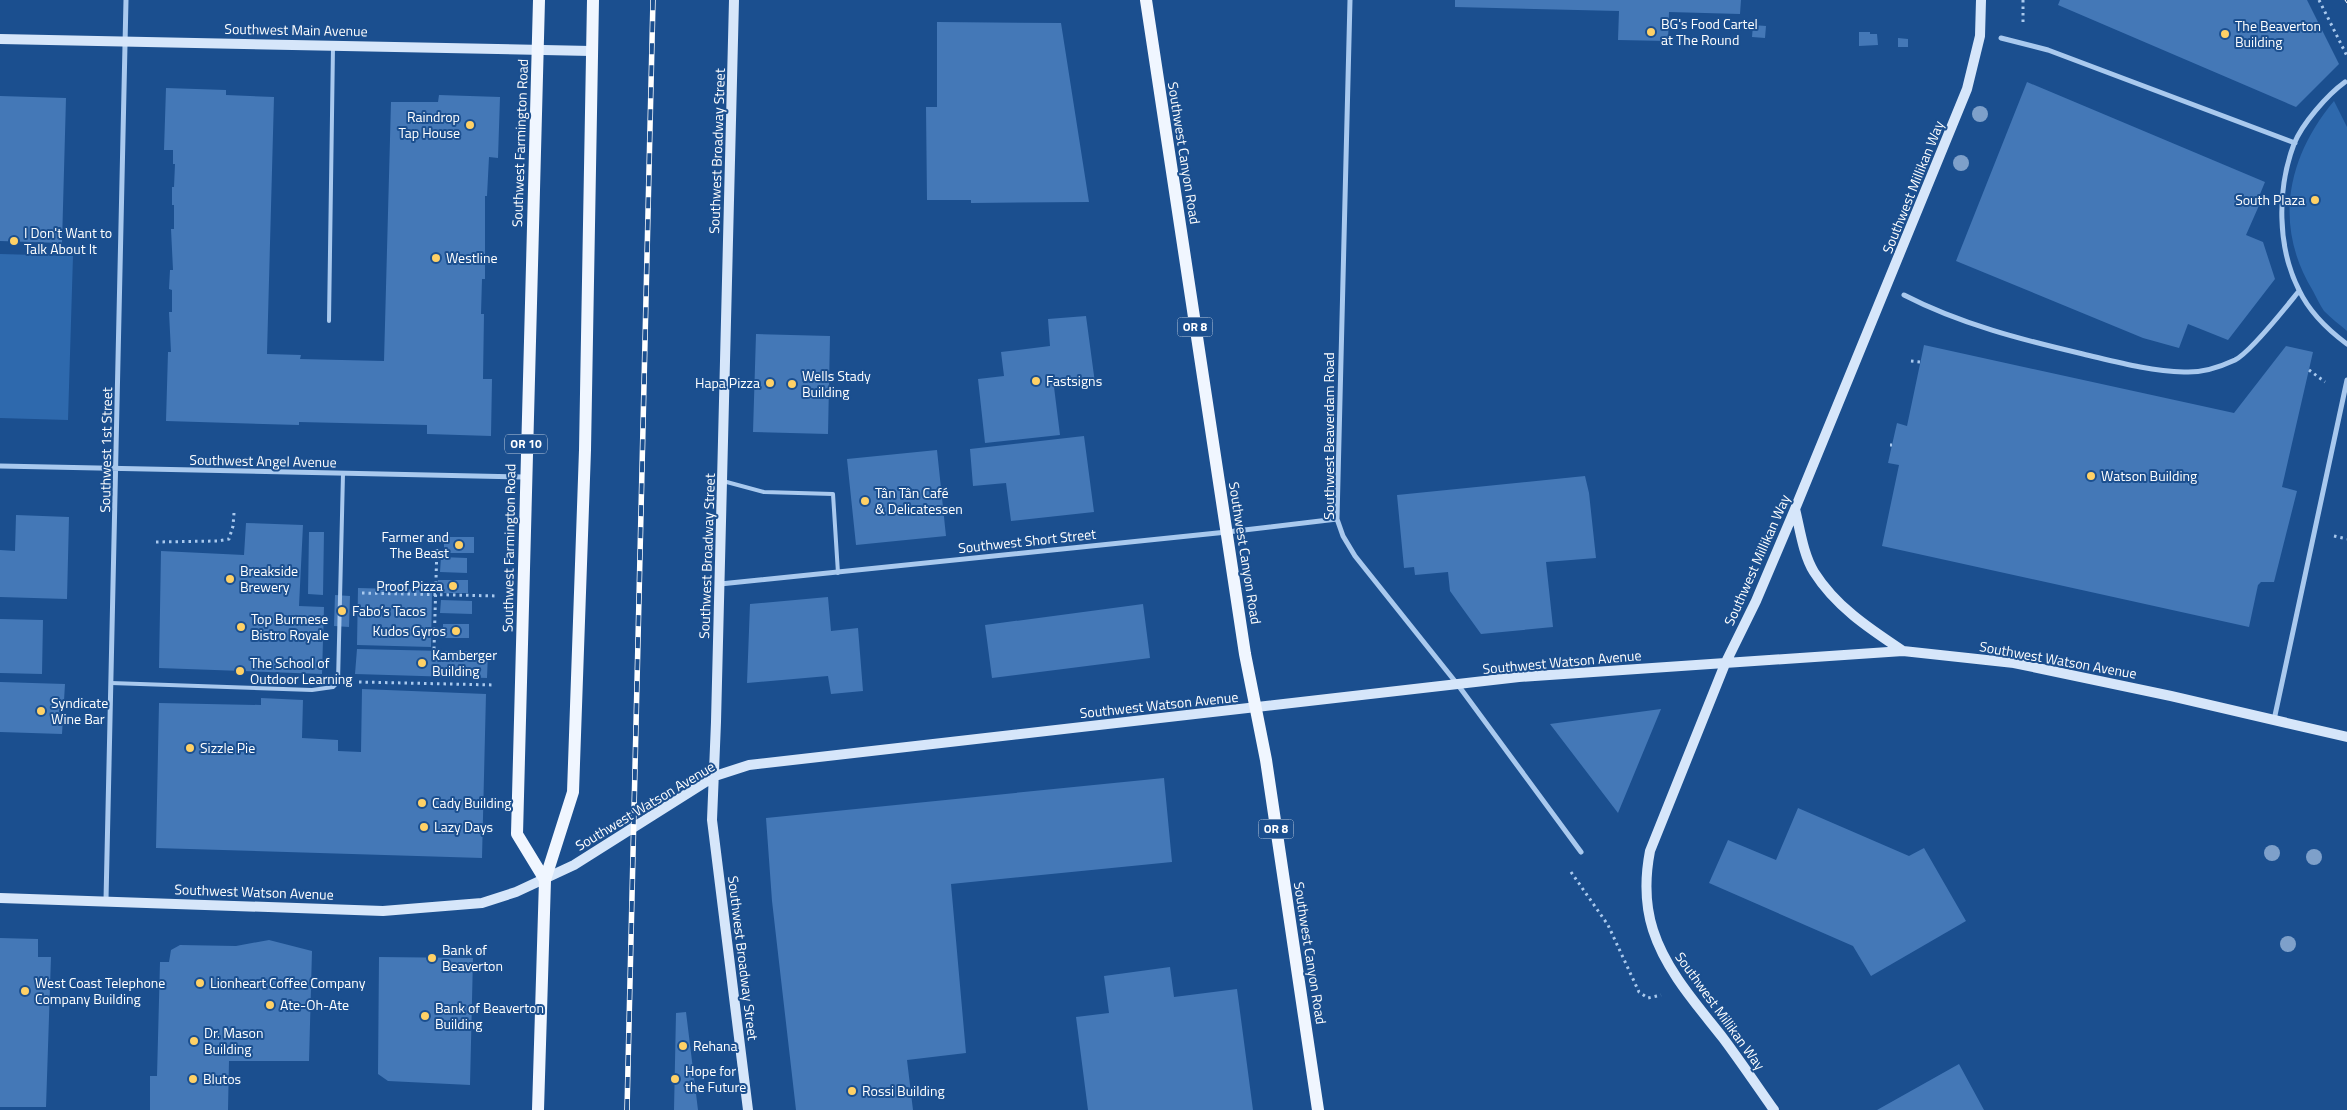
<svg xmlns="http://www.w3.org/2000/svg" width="2347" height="1110" viewBox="0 0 2347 1110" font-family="'Titillium Web',sans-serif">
  <rect width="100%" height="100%" fill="#1b4f8f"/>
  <!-- green -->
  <path fill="#2e69ad" d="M2334,101L2347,127V331C2340,325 2331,318 2324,311C2320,305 2316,297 2313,291C2273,226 2287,157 2334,101Z
    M0,254L73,256L68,420L0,418Z"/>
  <!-- building -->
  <path fill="#4478b7" d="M1455,0H1741L1740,14L1669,12L1668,41L1618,40L1619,11L1455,7Z
    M2060,0H2307L2339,64L2296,107L2058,5Z
    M937,22L1061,23L1089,202L971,203V200H927L926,107H937Z
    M1753,25L1766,26L1765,38L1752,37Z
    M1859,32H1870V34H1877L1878,45L1859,46Z
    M1898,38L1908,39V47H1898Z
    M2027,82L2265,182L2258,199L2261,201L2246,235L2263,242L2275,279L2228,340L2188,324L2179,348L2143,338L1956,261Z
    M166,88L226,90V95L274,97L267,354L301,355L300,359L384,361L391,102H438L439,95L500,97L498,158L489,157L487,196H485V279H482L481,314H484L483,379H492L491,436L427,434V425L299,422V425L166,421L168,352H171L169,312H172V290L169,289L170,270H173L171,229H174V205H172V187H174L175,164H173V150H164Z
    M0,96L66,98L62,243L0,241Z
    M1086,316L1095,383L1054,387L1060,435L985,443L978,379L1004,376L1001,352L1050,346L1048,319Z
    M756,334L830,336L828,434L753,432Z
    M1924,345L2234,413L2286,346L2313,352L2282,487L2297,491L2274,582H2261L2258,585L2249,627L1882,546L1899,465L1888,463L1892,445L1897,423L1907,426Z
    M1084,436L1094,512L1011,521L1006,483L973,486L970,449Z
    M937,450L946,536L856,545L847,459Z
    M1585,476L1589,493L1596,558L1546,562L1553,627L1481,634L1450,591L1448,572L1415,575L1414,567L1404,568L1397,495Z
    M16,515L69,517L67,599L0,597V550L15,551Z
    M246,523L303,525L299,606L324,607L322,674L159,668L161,551L244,555Z
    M309,532H324L323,595L308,594Z
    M444,537H474V553H444Z
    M441,557L467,558V573L440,572Z
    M438,580H468V593H438Z
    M358,588L432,590L431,647L357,645Z
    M335,595L350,596L349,627L334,626Z
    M828,597L831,631L858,628L863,691L831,694L828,676L747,683L750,604Z
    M441,600L472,601V614L440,613Z
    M1143,604L1150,658L992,678L985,625Z
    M0,619L43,620L42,674L0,673Z
    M443,624H469V638H443Z
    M357,649L488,652L487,678L355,674Z
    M0,682L65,684L62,734L0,732Z
    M362,689L486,694L482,858L156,848L159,703L261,705V698L303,700L302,738L338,740V751L361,752Z
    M1661,709L1618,813L1550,724Z
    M1164,778L1172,862L951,884L966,1053L907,1060L913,1110H796L772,901L766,818Z
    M1798,808L1909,856L1924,848L1966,921L1871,976L1853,946L1709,883L1728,840L1776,860Z
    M0,938L38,939V957H51L46,1107H0Z
    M269,940L312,951L309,1061H229L228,1110H150V1076H157L160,962H169L171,950L180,945L236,946Z
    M379,957L473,958L470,1085L388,1081L378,1074Z
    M1170,967L1174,997L1237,989L1253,1110H1088L1076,1017L1109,1013L1104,976Z
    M686,1012L698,1110H674L676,1013Z
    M1959,1064L1984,1110H1877Z"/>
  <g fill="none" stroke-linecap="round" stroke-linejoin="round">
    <!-- path -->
    <path stroke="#a9c9ee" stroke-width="3" stroke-dasharray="2.5 4" stroke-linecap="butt" d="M2319,0L2347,56
      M2023,22V0
      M1911,361L1921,362
      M2309,370L2325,382
      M1890,445H1892
      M2334,536L2347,539
      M156,542L218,541L229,539L233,526L234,513
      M362,593L498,596
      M434,649L437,545
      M359,682L495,685
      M1571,872L1608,925L1639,992L1648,998L1661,995"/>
    <!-- lane -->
    <path stroke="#a9c9ee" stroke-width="4" d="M329,321L333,47
      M723,481L764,492L833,494L838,573
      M111,683L312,690L333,687L338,682L343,474"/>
    <!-- street -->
    <path stroke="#a9c9ee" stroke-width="5" d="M1350,0L1337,519L1343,536L1355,556L1458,685L1581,852
      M2001,38L2048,50L2295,143
      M2345,82C2327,95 2302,124 2294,144C2277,189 2277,247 2299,290C2309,311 2328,330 2347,344
      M1904,295C1960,324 2023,340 2083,354C2117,362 2149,371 2184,372C2201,373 2220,367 2235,360C2251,352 2286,307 2299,291
      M0,466L525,477
      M720,584L1227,532L1337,519
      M2274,720L2347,380
      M106,900L126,0"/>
    <!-- secondary -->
    <path stroke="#d6e6fa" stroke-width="10" d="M734,0L716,722L712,820L748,1110
      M0,39L591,51
      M1795,509C1800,529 1803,554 1814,572C1836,607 1870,629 1903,651
      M0,898L383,911L482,903L516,892L574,865L715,776L749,765L1519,677L1903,651L2014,663L2171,696L2347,737
      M1774,1110C1757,1086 1741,1062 1723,1038C1698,1006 1666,971 1653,930C1645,905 1645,877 1650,851L1725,664L1756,601L1795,509L1967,89L1980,36L1981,0"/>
    <!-- primary -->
    <path stroke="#f0f6ff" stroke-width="12" d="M539,0L517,834L545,880
      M1146,0L1245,654L1266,760L1318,1110
      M538,1110L545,880L573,792L585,450L593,0"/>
    <!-- tram -->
    <path stroke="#fff" stroke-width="1" d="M2345,0L2347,3"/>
    <!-- rail casing -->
    <g stroke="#fff" stroke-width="5.5">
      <path id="rail" d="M627,1110L653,0"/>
    </g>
    <!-- rail -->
    <use href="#rail" stroke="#1b4f8f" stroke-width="4" stroke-dasharray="11" stroke-linecap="butt"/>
  </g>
  <!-- trees -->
  <g fill="#7ea0ca">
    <circle cx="1980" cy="114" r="8"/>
    <circle cx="1961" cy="163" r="8"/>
    <circle cx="2272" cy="853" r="8"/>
    <circle cx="2314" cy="857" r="8"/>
    <circle cx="2288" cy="944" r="8"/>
  </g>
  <!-- markers -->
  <g fill="#ffd166" stroke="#1b4f8f" stroke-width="2">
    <circle cx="1651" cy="32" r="5"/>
    <circle cx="2225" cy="34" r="5"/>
    <circle cx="470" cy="125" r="5"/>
    <circle cx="2315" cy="200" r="5"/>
    <circle cx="14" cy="241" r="5"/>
    <circle cx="436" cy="258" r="5"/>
    <circle cx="1036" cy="381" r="5"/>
    <circle cx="770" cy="383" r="5"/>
    <circle cx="792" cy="384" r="5"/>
    <circle cx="2091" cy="476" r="5"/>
    <circle cx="865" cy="501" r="5"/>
    <circle cx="459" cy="545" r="5"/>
    <circle cx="230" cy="579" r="5"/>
    <circle cx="453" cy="586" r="5"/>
    <circle cx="342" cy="611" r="5"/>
    <circle cx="241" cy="627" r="5"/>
    <circle cx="456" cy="631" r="5"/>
    <circle cx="422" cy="663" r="5"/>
    <circle cx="240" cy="671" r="5"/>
    <circle cx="41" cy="711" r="5"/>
    <circle cx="190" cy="748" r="5"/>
    <circle cx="422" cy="803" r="5"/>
    <circle cx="424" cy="827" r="5"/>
    <circle cx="432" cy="958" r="5"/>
    <circle cx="200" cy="983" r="5"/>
    <circle cx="25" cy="991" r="5"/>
    <circle cx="270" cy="1005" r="5"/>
    <circle cx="425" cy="1016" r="5"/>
    <circle cx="194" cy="1041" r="5"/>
    <circle cx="683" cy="1046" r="5"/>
    <circle cx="193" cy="1079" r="5"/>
    <circle cx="675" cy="1079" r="5"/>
    <circle cx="852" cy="1091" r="5"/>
  </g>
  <g text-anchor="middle" stroke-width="4" stroke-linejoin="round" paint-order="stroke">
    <!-- shield labels -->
    <g fill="#1b4f8f" stroke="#bbcadd" stroke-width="1">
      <rect x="1177.5" y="317.5" width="35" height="19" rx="4"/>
      <rect x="505" y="434.5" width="42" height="19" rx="4"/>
      <rect x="1258.5" y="819.5" width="35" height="19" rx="4"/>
    </g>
    <g font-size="12" font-weight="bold" fill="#fff">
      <text x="1195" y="331">OR 8</text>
      <text x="526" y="448">OR 10</text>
      <text x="1276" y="833">OR 8</text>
    </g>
    <!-- poi labels -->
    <g font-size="14" fill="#fff" stroke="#1b4f8f" text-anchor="start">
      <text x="1661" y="29">BG's Food Cartel<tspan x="1661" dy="16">at The Round</tspan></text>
      <text x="2235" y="31">The Beaverton<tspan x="2235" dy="16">Building</tspan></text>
      <text x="460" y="122" text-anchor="end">Raindrop<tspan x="460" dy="16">Tap House</tspan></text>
      <text x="2305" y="205" text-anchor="end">South Plaza</text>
      <text x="24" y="238">I Don't Want to<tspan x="24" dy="16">Talk About It</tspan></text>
      <text x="446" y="263">Westline</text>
      <text x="802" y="381">Wells Stady<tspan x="802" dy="16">Building</tspan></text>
      <text x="1046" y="386">Fastsigns</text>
      <text x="760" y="388" text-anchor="end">Hapa Pizza</text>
      <text x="2101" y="481">Watson Building</text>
      <text x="875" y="498">Tân Tân Café<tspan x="875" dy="16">&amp; Delicatessen</tspan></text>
      <text x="449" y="542" text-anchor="end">Farmer and<tspan x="449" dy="16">The Beast</tspan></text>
      <text x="240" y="576">Breakside<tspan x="240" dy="16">Brewery</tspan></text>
      <text x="443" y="591" text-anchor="end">Proof Pizza</text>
      <text x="352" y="616">Fabo’s Tacos</text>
      <text x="251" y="624">Top Burmese<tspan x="251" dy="16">Bistro Royale</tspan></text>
      <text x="446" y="636" text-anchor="end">Kudos Gyros</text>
      <text x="432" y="660">Kamberger<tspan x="432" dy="16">Building</tspan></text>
      <text x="250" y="668">The School of<tspan x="250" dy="16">Outdoor Learning</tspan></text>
      <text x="51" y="708">Syndicate<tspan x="51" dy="16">Wine Bar</tspan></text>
      <text x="200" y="753">Sizzle Pie</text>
      <text x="432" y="808">Cady Building</text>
      <text x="434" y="832">Lazy Days</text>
      <text x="442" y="955">Bank of<tspan x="442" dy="16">Beaverton</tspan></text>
      <text x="35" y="988">West Coast Telephone<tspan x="35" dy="16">Company Building</tspan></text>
      <text x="210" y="988">Lionheart Coffee Company</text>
      <text x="280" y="1010">Ate-Oh-Ate</text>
      <text x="435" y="1013">Bank of Beaverton<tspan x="435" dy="16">Building</tspan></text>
      <text x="204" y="1038">Dr. Mason<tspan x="204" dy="16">Building</tspan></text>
      <text x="693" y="1051">Rehana</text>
      <text x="685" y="1076">Hope for<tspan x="685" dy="16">the Future</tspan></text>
      <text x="203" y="1084">Blutos</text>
      <text x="862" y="1096">Rossi Building</text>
    </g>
    <!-- street labels -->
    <g font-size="14" fill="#fff" stroke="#1b4f8f">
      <text transform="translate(296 30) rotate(1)" y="5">Southwest Main Avenue</text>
      <text transform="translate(520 143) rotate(-88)" y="5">Southwest Farmington Road</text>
      <text transform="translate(717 151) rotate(-88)" y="5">Southwest Broadway Street</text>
      <text transform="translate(1184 153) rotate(81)" y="5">Southwest Canyon Road</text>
      <text transform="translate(1913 187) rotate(-68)" y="5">Southwest Millikan Way</text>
      <text transform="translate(1329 436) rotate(-90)" y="5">Southwest Beaverdam Road</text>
      <text transform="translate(106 450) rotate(-89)" y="5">Southwest 1st Street</text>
      <text transform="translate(263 461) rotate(1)" y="5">Southwest Angel Avenue</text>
      <text transform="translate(1027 541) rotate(-6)" y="5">Southwest Short Street</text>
      <text transform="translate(509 548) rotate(-89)" y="5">Southwest Farmington Road</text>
      <text transform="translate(1245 553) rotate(81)" y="5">Southwest Canyon Road</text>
      <text transform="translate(707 556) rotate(-88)" y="5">Southwest Broadway Street</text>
      <text transform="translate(1757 560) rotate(-66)" y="5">Southwest Millikan Way</text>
      <text transform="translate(2058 660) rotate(10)" y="5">Southwest Watson Avenue</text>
      <text transform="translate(1562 662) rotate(-5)" y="5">Southwest Watson Avenue</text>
      <text transform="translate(1159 705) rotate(-6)" y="5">Southwest Watson Avenue</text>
      <text transform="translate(645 806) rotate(-31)" y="5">Southwest Watson Avenue</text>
      <text transform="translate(254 892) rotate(2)" y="5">Southwest Watson Avenue</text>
      <text transform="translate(1310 953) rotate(81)" y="5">Southwest Canyon Road</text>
      <text transform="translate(743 958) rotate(83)" y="5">Southwest Broadway Street</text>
      <text transform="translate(1720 1011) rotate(54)" y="5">Southwest Millikan Way</text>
    </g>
  </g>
</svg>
